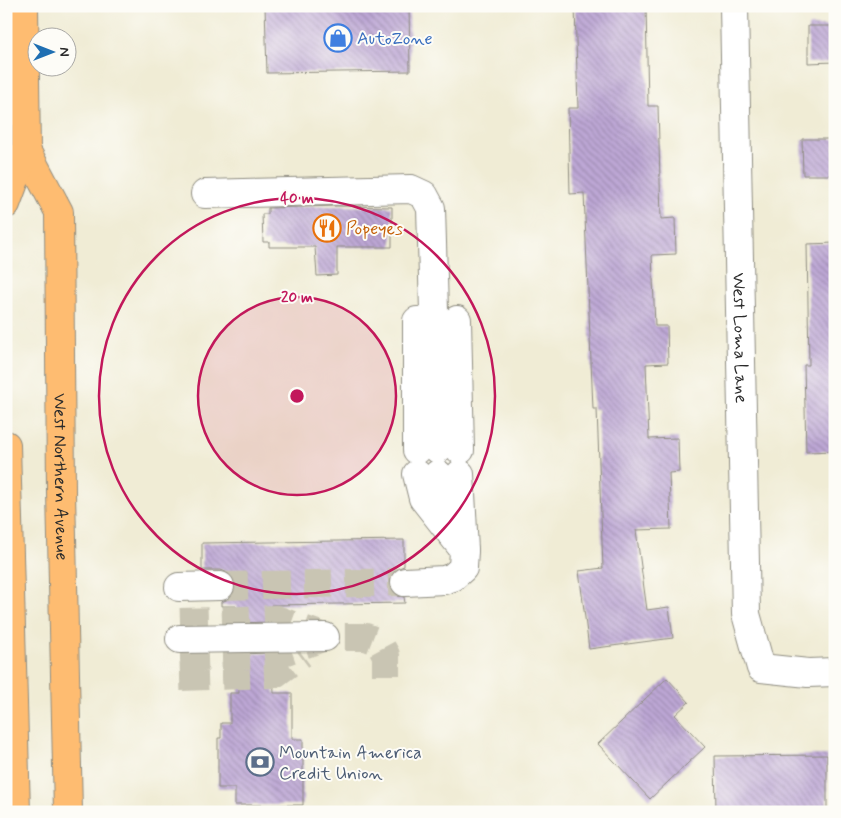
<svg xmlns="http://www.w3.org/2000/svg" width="841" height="818" viewBox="0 0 841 818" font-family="Mynerve,sans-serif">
  <defs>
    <pattern id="building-back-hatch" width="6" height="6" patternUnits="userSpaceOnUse" patternTransform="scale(1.25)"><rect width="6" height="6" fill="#bda7d5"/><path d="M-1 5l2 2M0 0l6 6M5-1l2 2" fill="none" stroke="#9a88ad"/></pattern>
  </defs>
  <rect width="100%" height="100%" fill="#fdfcf7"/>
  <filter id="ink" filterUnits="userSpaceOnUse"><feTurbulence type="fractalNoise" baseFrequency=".02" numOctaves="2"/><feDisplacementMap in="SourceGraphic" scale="10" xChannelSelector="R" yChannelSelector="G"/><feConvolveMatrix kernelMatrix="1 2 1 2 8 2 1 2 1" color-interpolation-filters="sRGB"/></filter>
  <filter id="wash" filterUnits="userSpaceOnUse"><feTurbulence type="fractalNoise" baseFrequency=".0096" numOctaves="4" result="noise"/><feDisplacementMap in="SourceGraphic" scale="20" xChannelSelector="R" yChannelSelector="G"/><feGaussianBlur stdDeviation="1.12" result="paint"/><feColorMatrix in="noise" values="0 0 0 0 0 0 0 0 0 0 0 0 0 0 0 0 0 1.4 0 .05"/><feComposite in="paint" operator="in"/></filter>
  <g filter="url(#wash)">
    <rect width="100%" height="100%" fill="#f0ecd5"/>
    <g id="blocks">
      <!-- building -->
      <path fill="url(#building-back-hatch)" d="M265,6H409L410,71L267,73Z
        M575,6H646L648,106H658L661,219L675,218L676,254L652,255L655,326H667L668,363L646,364L649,439L678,438L679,472L669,473L671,529L636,530L647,610L669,607L673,638L589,649L579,571L603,568L597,409H593L584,193L570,194L568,108H578Z
        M808,26H835V62L808,63Z
        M802,139H835V175H803Z
        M337,206L392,207V247H337V275L317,276L315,247H269V242H263L262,214H268V208Z
        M835,243V451L806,452L804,365H809L807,244Z
        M404,540V566L396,569L391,574L389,582L392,591L397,596L404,597L405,603L271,605V622L236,623V606H221V602L229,599L234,593L236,585L233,577L228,573L221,570H202V543Z
        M272,653L274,693H292V739H303V805H235V788H218V738H221V723H230V693H239L237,654Z
        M667,678L689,702L675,715L705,747L650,799L598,744Z
        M827,755V812H716L715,756Z"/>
    </g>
  </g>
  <g filter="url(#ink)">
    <use href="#blocks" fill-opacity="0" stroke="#8e8c80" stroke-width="1"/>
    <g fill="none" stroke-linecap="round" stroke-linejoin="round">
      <!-- minor-tunnel -->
      <path stroke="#c9c5b3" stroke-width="28" stroke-dasharray="28 14" stroke-linecap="butt" d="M220,586L405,582
        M180,622L276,619L325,637
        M180,658L275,655L325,637H366L379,642L386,655V678
        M180,677L275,674L302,654"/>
      <!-- minor casing -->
      <g stroke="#8e8c80" stroke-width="30">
        <g id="minor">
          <path id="s1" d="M734,6L746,614L761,668L808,673L835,672"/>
          <path d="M205,194L411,189L424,195L431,208L438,449"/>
          <path d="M457,320L460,450"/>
          <path d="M417,321V450"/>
          <path d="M417,474L423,498L464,550"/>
          <path d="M438,474L454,520"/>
          <path d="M405,582L444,580L453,577L463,568L464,550L460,474"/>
          <path d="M179,587L220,586"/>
          <path d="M180,639L325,637"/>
        </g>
      </g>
      <!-- major casing -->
      <g stroke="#8e8c80" stroke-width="30">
        <g id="major">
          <path id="s2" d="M26,150L59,212L61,492L68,812"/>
          <path d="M6,204L26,150L24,6"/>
          <path d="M6,445L16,812"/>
        </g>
      </g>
      <!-- minor -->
      <use href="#minor" stroke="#fff" stroke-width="28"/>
      <!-- major -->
      <use href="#major" stroke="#febc71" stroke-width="28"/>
    </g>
  </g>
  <!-- distance rings -->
  <circle cx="297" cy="396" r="99" fill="#c2185b" fill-opacity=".12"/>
  <g fill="none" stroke="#c2185b" stroke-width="2.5">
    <circle cx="297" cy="396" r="99"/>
    <circle cx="297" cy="396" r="198"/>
  </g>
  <!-- icons -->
  <defs>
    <g id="shop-ring" transform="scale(1.4375)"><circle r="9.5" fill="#fdfcf7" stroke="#3f7fe0" stroke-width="1.5"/><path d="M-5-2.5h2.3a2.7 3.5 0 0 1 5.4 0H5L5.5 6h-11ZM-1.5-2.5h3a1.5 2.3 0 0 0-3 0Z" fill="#3f7fe0"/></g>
    <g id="restaurant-ring" transform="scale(1.4375)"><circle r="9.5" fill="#fdfcf7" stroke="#e8710a" stroke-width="1.5"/><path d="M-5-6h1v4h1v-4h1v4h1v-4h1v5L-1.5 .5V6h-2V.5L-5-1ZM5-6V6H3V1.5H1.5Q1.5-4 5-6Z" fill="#e8710a"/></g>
    <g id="bank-ring" transform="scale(1.4375)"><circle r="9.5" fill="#fdfcf7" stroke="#5c6f8a" stroke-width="1.5"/><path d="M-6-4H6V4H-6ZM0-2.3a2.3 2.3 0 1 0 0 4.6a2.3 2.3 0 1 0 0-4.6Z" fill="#5c6f8a"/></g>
  </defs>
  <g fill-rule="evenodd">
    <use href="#shop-ring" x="338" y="38"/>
    <use href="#restaurant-ring" x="327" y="228"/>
    <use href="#bank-ring" x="260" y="762"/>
  </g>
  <g text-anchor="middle" stroke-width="4" stroke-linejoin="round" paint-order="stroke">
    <!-- shop labels -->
    <g font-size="18" fill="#366cbe" stroke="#fdfcf7" text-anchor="start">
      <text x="357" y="44">AutoZone</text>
    </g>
    <!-- food labels -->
    <g font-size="18" fill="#c56008" stroke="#fdfcf7" text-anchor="start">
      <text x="346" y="234">Popeyes</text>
    </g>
    <!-- street labels -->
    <g font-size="18" fill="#2b2b2b" stroke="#fdfcf7">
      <text dy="6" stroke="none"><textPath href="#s1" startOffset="332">West Loma Lane</textPath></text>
      <text dy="6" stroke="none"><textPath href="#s2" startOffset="335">West Northern Avenue</textPath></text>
    </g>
    <!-- service labels -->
    <g font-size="18" fill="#4e5e75" stroke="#fdfcf7" text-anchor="start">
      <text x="279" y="758">Mountain America<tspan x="279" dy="21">Credit Union</tspan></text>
    </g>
  </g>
  <circle cx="297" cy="396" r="8" fill="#c2185b" stroke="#fdfcf7" stroke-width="2.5"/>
  <g font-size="15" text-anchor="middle" font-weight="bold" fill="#c2185b" stroke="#fdfcf7" stroke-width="4" stroke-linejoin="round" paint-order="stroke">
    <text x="297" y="203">40 m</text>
    <text x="297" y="302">20 m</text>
  </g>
  <!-- margin -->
  <rect width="841" height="818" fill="none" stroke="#fdfcf7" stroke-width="25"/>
  <!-- north arrow -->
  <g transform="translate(52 52) rotate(90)"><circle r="24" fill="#fdfcf7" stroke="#a9a8a5"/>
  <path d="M0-4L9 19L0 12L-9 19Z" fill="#1f6fb2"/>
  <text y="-8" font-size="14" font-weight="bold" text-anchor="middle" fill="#2b2b2b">N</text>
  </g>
</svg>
